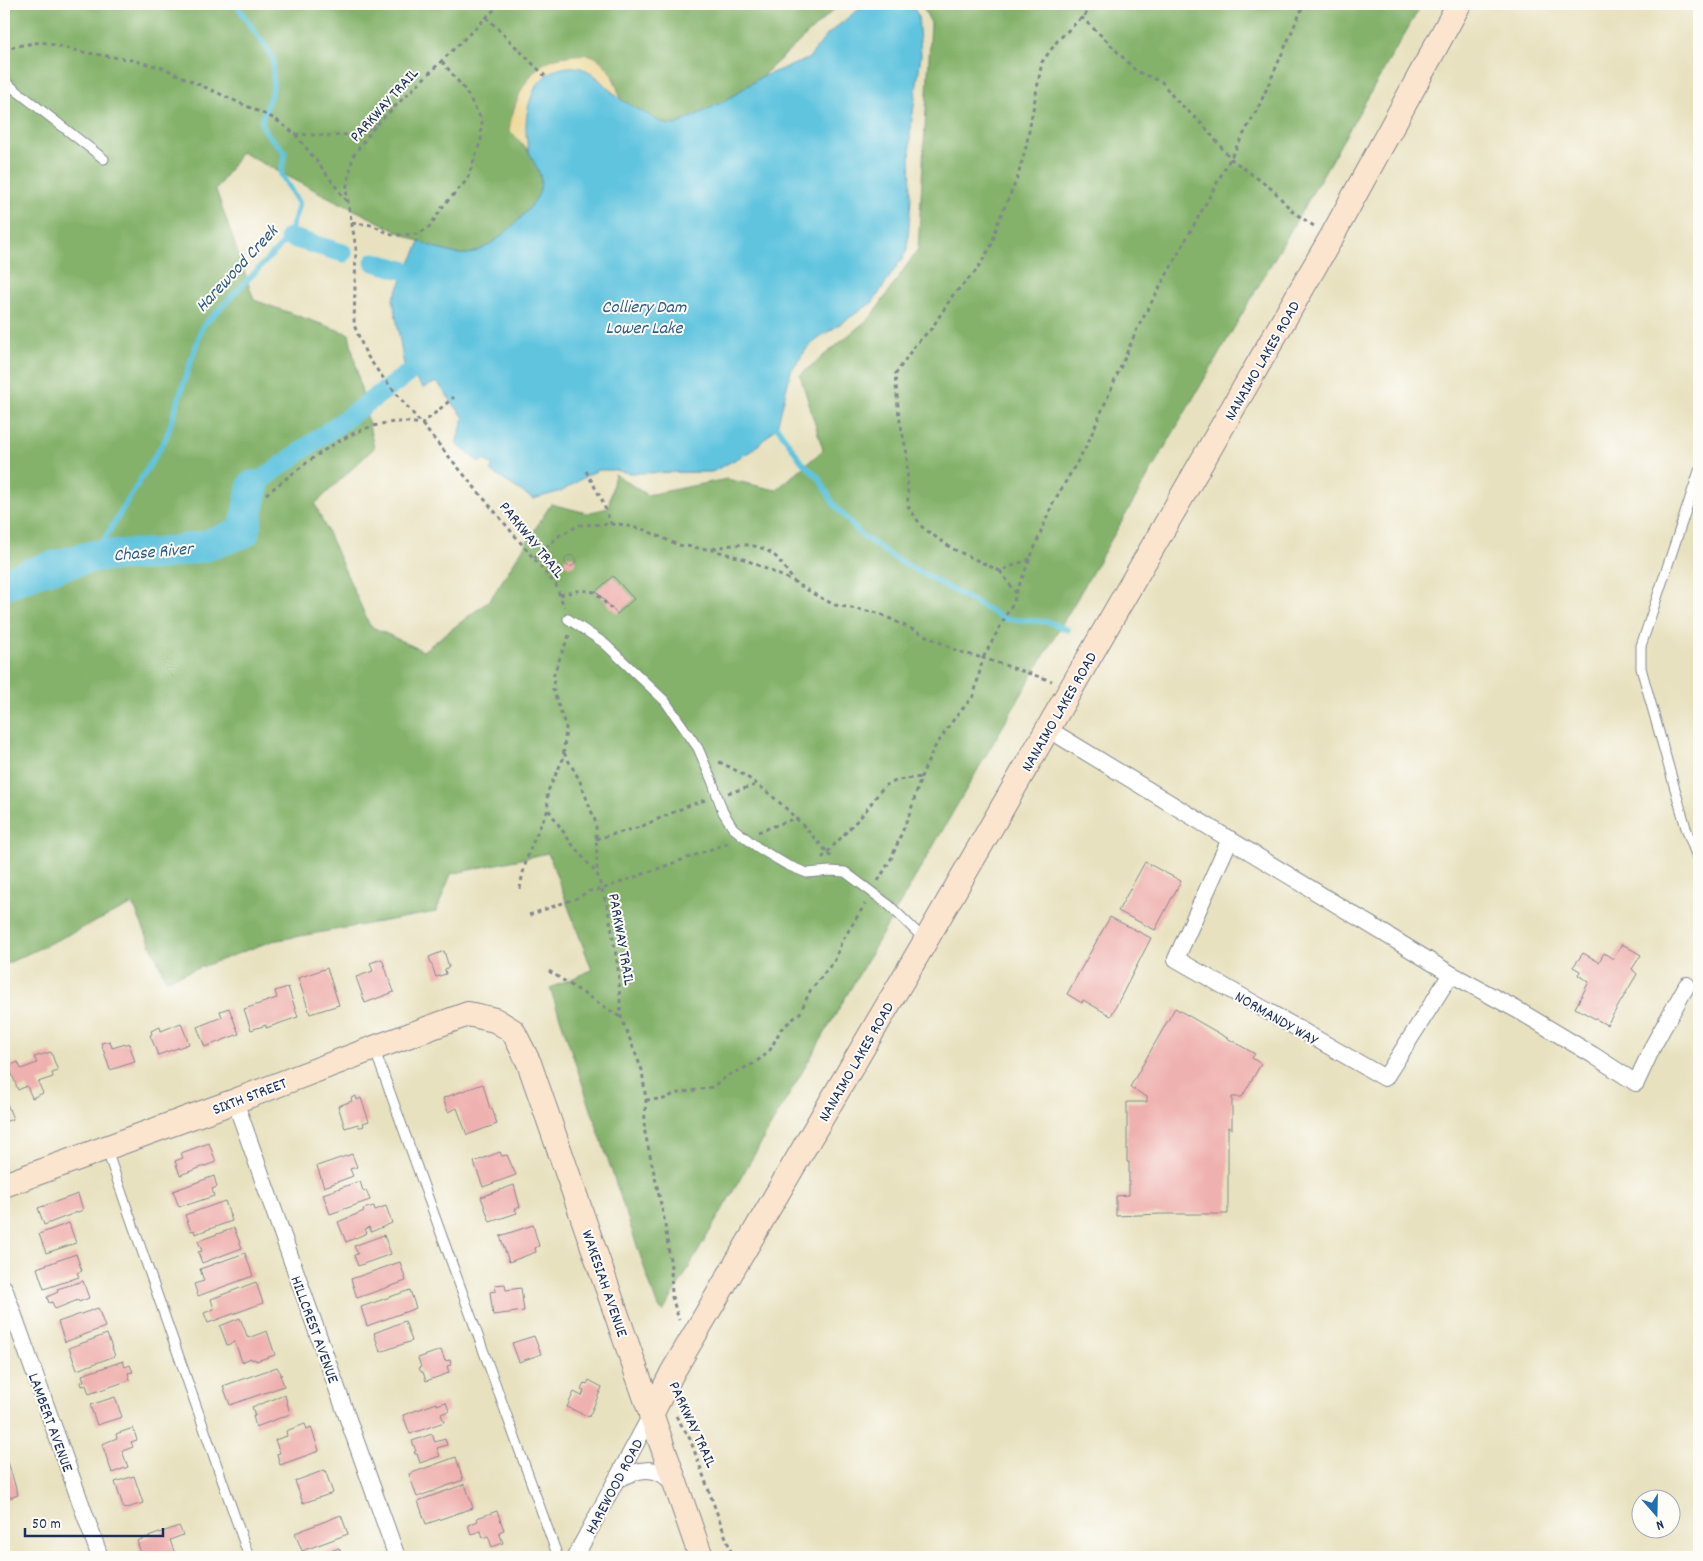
<svg xmlns="http://www.w3.org/2000/svg" width="1703" height="1561" viewBox="0 0 1703 1561" font-family="Dekko,sans-serif">
  <rect width="100%" height="100%" fill="#fdfcf7"/>
  <filter id="ink" filterUnits="userSpaceOnUse"><feTurbulence type="fractalNoise" baseFrequency=".02" numOctaves="2"/><feDisplacementMap in="SourceGraphic" scale="10" xChannelSelector="R" yChannelSelector="G"/><feConvolveMatrix kernelMatrix="1 2 1 2 8 2 1 2 1" color-interpolation-filters="sRGB"/></filter>
  <filter id="wash" filterUnits="userSpaceOnUse"><feTurbulence type="fractalNoise" baseFrequency=".0096" numOctaves="4" result="noise"/><feDisplacementMap in="SourceGraphic" scale="20" xChannelSelector="R" yChannelSelector="G"/><feGaussianBlur stdDeviation="1.12" result="paint"/><feColorMatrix in="noise" values="0 0 0 0 0 0 0 0 0 0 0 0 0 0 0 0 0 1.4 0 .05"/><feComposite in="paint" operator="in"/></filter>
  <g filter="url(#wash)">
    <rect width="100%" height="100%" fill="#e8e1bf"/>
    <!-- forest -->
    <path fill="#84b26b" stroke="#507064" d="M4,4H840L761,77L728,99L676,125C659,126 636,108 621,100L614,78L573,55L553,59L535,71L525,85L522,145C536,157 548,182 536,199C522,219 493,248 469,254C446,258 395,230 373,219C329,198 285,175 241,152L216,190L254,300L349,334L374,448L315,504L370,626L423,651L490,600L551,504L587,513L608,508L615,474L647,495L727,479L776,490L823,450L800,375L872,316L918,249L931,23L921,4H1422L663,1312L657,1305L550,988L592,970L548,853L451,874L436,912L272,941L166,980L133,904L4,965Z"/>
    <!-- sand -->
    <path fill="#eeda9e" stroke="#84847e" d="M573,55C579,55 588,54 593,56C610,64 616,84 621,100L591,72L536,86C527,111 526,125 529,151L509,130C514,103 525,70 553,59C559,57 566,56 573,55Z"/>
    <!-- water -->
    <path fill="#61c4df" stroke="#3e7a9e" d="M865,4H911L918,15L921,55L910,135L911,200L907,251L873,302L822,336L808,347L791,371L777,427L753,450L712,472L629,473L613,470H598L588,475L562,491L533,499L490,471L493,466L483,459L480,463L456,444L464,418L437,382L423,388L404,365L393,299L420,242C435,247 452,256 468,254C489,251 527,215 537,197C540,193 540,187 541,182C541,170 532,162 529,151C521,125 528,77 558,69C592,59 599,85 622,100C629,105 638,109 645,113C656,119 663,126 676,125L728,99L761,77L808,59L828,34Z"/>
    <g fill="none" stroke-linecap="round" stroke-linejoin="round">
      <!-- stream -->
      <path stroke="#61c4df" stroke-width="5.5" d="M777,427L802,462L819,478L833,503L861,535L896,559L1005,619L1049,622L1068,630
        M94,556L166,438L202,327L289,237L299,204L281,174L285,152L268,135L261,122L273,88V58L236,4"/>
      <!-- canal -->
      <path stroke="#61c4df" stroke-width="19" d="M289,237L343,253
        M374,262L406,271
        M253,486L410,372"/>
      <!-- river -->
      <path stroke="#61c4df" stroke-width="32" d="M4,584L38,571L94,556L160,554L205,546L244,532L253,486"/>
    </g>
    <g id="blocks">
      <!-- building -->
      <path fill="#efb1af" d="M564.5 561a5.5 5.5 0 1 1 11 0a5.5 5.5 0 1 1-11 0Z
        M613,576L634,599L617,614L596,591Z
        M1145,862L1181,881L1155,930L1118,911Z
        M1110,917L1151,938L1111,1016L1083,1000L1082,1003L1067,994Z
        M1622,944L1641,955L1632,969L1637,974L1607,1025L1575,1008L1589,982L1578,975L1580,971L1573,967L1583,953L1599,962L1604,953L1613,959Z
        M444,951L449,967L445,969L446,974L436,977L429,957Z
        M382,959L394,992L365,1003L356,977L373,971L370,963Z
        M327,968L339,1005L310,1014L298,978Z
        M288,987L298,1017L266,1028V1025L251,1030L244,1009L277,998L275,991Z
        M229,1008L239,1034L205,1047L197,1027L222,1017L220,1011Z
        M1175,1008L1255,1054L1252,1058L1261,1064L1242,1097H1232V1129L1228,1127V1214H1161L1116,1216V1196L1129,1195V1162H1127V1102H1147V1097L1130,1087Z
        M181,1023L189,1044L158,1055L150,1035L152,1034L151,1031L160,1027L161,1031Z
        M110,1041L112,1048L129,1043L135,1062L110,1070L101,1043Z
        M51,1052L58,1071L52,1073L53,1077L38,1082L43,1093L32,1098L27,1086L18,1090L9,1066L18,1062L21,1069L37,1063L34,1057Z
        M483,1084L490,1109L492,1108L497,1124L467,1135L457,1108L448,1112L443,1098Z
        M4,1096L13,1119L4,1122Z
        M356,1096L357,1100L361,1098L369,1121L363,1123L364,1126L361,1127H359L358,1124L345,1128L338,1106L352,1101L351,1098Z
        M209,1143L216,1162L180,1175L175,1161L183,1158L181,1153Z
        M500,1152L502,1156L507,1155L516,1175L483,1187L474,1162Z
        M352,1154L357,1167L350,1169L353,1176L324,1187L317,1166Z
        M214,1176L217,1187L212,1189L214,1196L187,1205V1204L179,1207L173,1191Z
        M360,1181L363,1191L366,1190L370,1200L330,1214L323,1194Z
        M514,1185L520,1207L515,1209L517,1213L490,1222L481,1197Z
        M78,1194L83,1210L44,1225L38,1208Z
        M225,1201L232,1221L195,1234L194,1230L191,1231L185,1215Z
        M374,1206L375,1210L386,1206L392,1223L371,1232L369,1227L365,1229L367,1233L346,1242L338,1222L364,1211L363,1209Z
        M69,1223L76,1243L46,1253L39,1234Z
        M533,1225L539,1246L535,1248L536,1252L509,1262L500,1236Z
        M234,1228L242,1248L202,1263L198,1252L202,1251L198,1241Z
        M384,1235L391,1254L358,1266L354,1255L358,1254L354,1246Z
        M245,1253L253,1276L198,1296L194,1284L204,1281L200,1269Z
        M76,1254L82,1271L77,1273L79,1277L44,1289L37,1268Z
        M400,1262L406,1281L357,1298L351,1279Z
        M83,1281L89,1298L79,1302L78,1300L55,1309L52,1302L49,1303L47,1297L58,1292L57,1289Z
        M256,1282L263,1303L208,1323L204,1313L214,1309L211,1299Z
        M505,1284L506,1290L521,1288L524,1311L493,1315L490,1292L496,1291L495,1285Z
        M410,1290L416,1308L367,1326L361,1307Z
        M98,1308L105,1327L65,1342L58,1322Z
        M240,1318L248,1338L267,1331L275,1355L256,1361L255,1359L252,1360L251,1358L242,1362L235,1342L227,1345L220,1326Z
        M405,1321L412,1341L380,1352L374,1333Z
        M107,1334L115,1356L77,1370L69,1348Z
        M534,1336L541,1354L519,1362L512,1343Z
        M441,1350L445,1361L450,1360L451,1365L447,1366L449,1373L426,1381L423,1372H421L419,1368L421,1367L418,1358Z
        M123,1361L125,1367L130,1365L133,1372L128,1373L130,1380L89,1394L86,1385L82,1386L81,1382L84,1381L82,1375Z
        M277,1367L282,1375H280L284,1386L230,1405L223,1386Z
        M589,1380L602,1387L589,1417L567,1407L574,1392L582,1396L584,1391L581,1390L584,1383L587,1384Z
        M285,1395L290,1414L256,1427L253,1416H255L252,1407Z
        M115,1397L122,1417L97,1425L90,1405Z
        M446,1402L449,1411L441,1414L444,1422L410,1434L403,1415L437,1403V1405Z
        M305,1424L307,1429L311,1427L319,1451L280,1465L277,1454L280,1453L275,1440L287,1436L286,1431Z
        M133,1428L137,1440L131,1442L133,1447L122,1451L128,1467L112,1473L102,1444L117,1438L116,1434Z
        M432,1434L435,1442L445,1439L447,1445L437,1448L440,1456L420,1463L417,1454H415L414,1452L416,1451L412,1441Z
        M456,1457L463,1480L417,1497L409,1474Z
        M8,1462L18,1495L4,1500V1463Z
        M325,1470L333,1493L303,1503L295,1481Z
        M134,1476L143,1503L124,1509L115,1482Z
        M465,1484L473,1508L426,1524L418,1501Z
        M497,1511L504,1530L499,1532L503,1543L492,1547L488,1536L483,1538L481,1531L471,1534L468,1525L478,1521L477,1518Z
        M341,1515L348,1534L302,1551L295,1533Z
        M179,1526L183,1535L170,1540L176,1557H142L137,1541Z
        M339,1548L343,1557H313Z"/>
    </g>
  </g>
  <g filter="url(#ink)">
    <use href="#blocks" fill-opacity="0" stroke="#82888e" stroke-width="1"/>
    <g fill="none" stroke-linecap="round" stroke-linejoin="round">
      <!-- lane casing -->
      <g stroke="#82888e" stroke-width="11">
        <path id="lane" d="M4,81L104,159
          M1699,471L1641,646V668L1686,828L1699,863
          M568,619L604,643L665,701L698,748L712,781L723,812L733,828L757,847L787,865L807,873L830,871L845,872L889,905L925,940
          M374,1048L558,1557
          M106,1148L249,1557"/>
      </g>
      <!-- street casing -->
      <g stroke="#82888e" stroke-width="18">
        <path id="street" d="M1048,729L1451,974L1521,1012L1593,1055L1636,1083L1654,1044L1687,985
          M1230,839L1176,959L1385,1078L1451,974
          M235,1101L397,1557
          M4,1288L100,1557
          M616,1480C638,1469 657,1463 674,1485
          M575,1557L651,1415"/>
      </g>
      <!-- secondary casing -->
      <g stroke="#82888e" stroke-width="26">
        <path id="secondary" d="M4,1185L235,1101L374,1048L468,1014L495,1020L513,1031L529,1063L701,1557
          M651,1415L672,1373L926,940L1331,238L1459,4"/>
      </g>
      <!-- path -->
      <path stroke="#82888e" stroke-width="3" stroke-dasharray="4 4" stroke-linecap="butt" d="M500,4L375,126L353,156L346,190L356,248L354,325L366,354L380,374L556,585L564,607
        M486,17L545,76
        M1081,17L1106,40L1136,71L1162,82L1174,98L1204,126L1231,159L1273,190L1293,212L1314,226
        M4,51L16,46L42,42L82,52L131,60L163,68L275,119L295,134L322,168L347,202
        M295,134L332,136L353,134L375,126
        M352,223L372,225L392,235L417,234L428,229L444,205L467,180L481,140L482,120L465,90L441,60
        M586,471L602,500L611,524
        M266,494C304,466 349,423 399,422C406,421 414,423 422,424L454,397
        M713,549C734,543 760,541 777,558C783,565 788,573 794,581
        M534,558L560,535L580,525L619,524L645,530L678,545L713,550L744,559L795,582L817,596L835,605L878,613L960,652L983,658L1014,601L1016,593L1052,505L1087,445L1137,329L1259,106L1304,4
        M1030,559L1000,571L951,548L922,527L908,506L907,454L899,417L895,375L915,345L932,328L953,295L977,270L992,244L998,222L1017,179L1026,147L1042,62L1058,40L1096,4
        M1000,571L1016,593
        M560,595L581,590L595,592L610,608L611,607
        M569,635L554,673L553,689L566,728L563,759L547,793L548,809L571,843L597,874L608,909L618,967L621,1017L642,1070L646,1100L644,1128L664,1218L671,1267L672,1297L679,1320
        M564,753L579,779L596,823L597,872
        M719,762C765,782 801,822 833,859
        M728,793L756,785
        M758,832L796,818
        M596,839L640,827L690,805L705,800
        M822,858L864,813L884,786L898,780L921,777
        M878,881L891,859L910,813L921,777L933,750L954,719L974,695L983,658L1052,681
        M520,889C524,860 535,836 548,810
        M529,915L577,898L589,891L602,889L731,842
        M549,971L620,1017
        M646,1100L664,1099L674,1094L712,1087L729,1075L753,1064L769,1052L781,1029L800,1013L810,991L835,960L841,943L865,904
        M676,1416L690,1439L733,1557"/>
      <!-- lane -->
      <use href="#lane" stroke="#fff" stroke-width="9"/>
      <!-- street -->
      <use href="#street" stroke="#fff" stroke-width="16"/>
      <!-- secondary -->
      <use href="#secondary" stroke="#fce5cf" stroke-width="24"/>
    </g>
  </g>
  <g text-anchor="middle" stroke-width="4" stroke-linejoin="round" paint-order="stroke">
    <!-- street labels -->
    <g font-size="16" fill="#1b2f5e" stroke="#fdfcf7">
      <text transform="translate(383 104) rotate(-48)" y="6">PARKWAY TRAIL</text>
      <text transform="translate(1261 360) rotate(-60)" y="6">NANAIMO LAKES ROAD</text>
      <text transform="translate(533 539) rotate(51)" y="6">PARKWAY TRAIL</text>
      <text transform="translate(1058 711) rotate(-60)" y="6">NANAIMO LAKES ROAD</text>
      <text transform="translate(623 939) rotate(80)" y="6">PARKWAY TRAIL</text>
      <text transform="translate(1277 1017) rotate(30)" y="6">NORMANDY WAY</text>
      <text transform="translate(855 1061) rotate(-60)" y="6">NANAIMO LAKES ROAD</text>
      <text transform="translate(249 1095) rotate(-21)" y="6">SIXTH STREET</text>
      <text transform="translate(606 1283) rotate(71)" y="6">WAKESIAH AVENUE</text>
      <text transform="translate(316 1329) rotate(70)" y="6">HILLCREST AVENUE</text>
      <text transform="translate(52 1422) rotate(70)" y="6">LAMBERT AVENUE</text>
      <text transform="translate(694 1424) rotate(65)" y="6">PARKWAY TRAIL</text>
      <text transform="translate(613 1486) rotate(-62)" y="6">HAREWOOD ROAD</text>
    </g>
    <!-- water labels -->
    <g font-size="18" font-style="italic" fill="#305c85" stroke="#fdfcf7">
      <text transform="translate(236 268) rotate(-47)" y="6">Harewood Creek</text>
      <text x="644" y="312">Colliery Dam<tspan x="644" dy="21">Lower Lake</tspan></text>
      <text transform="translate(153 551) rotate(-5)" y="6">Chase River</text>
    </g>
  </g>
  <!-- margin -->
  <rect width="1703" height="1561" fill="none" stroke="#fdfcf7" stroke-width="20"/>
  <!-- north arrow -->
  <g transform="translate(1656 1514) rotate(160)"><circle r="24" fill="#fdfcf7" stroke="#a3aaba"/>
  <path d="M0-4L9 19L0 12L-9 19Z" fill="#1f6fb2"/>
  <text y="-8" font-size="14" font-weight="bold" text-anchor="middle" fill="#1b2f5e">N</text>
  </g>
  <!-- scale -->
  <path d="M25 1528v8h138v-8" fill="none" stroke="#1b2f5e" stroke-width="2.5"/>
  <text x="32" y="1528" font-size="15" fill="#1b2f5e" stroke="#fdfcf7" stroke-width="4" paint-order="stroke">50 m</text>
</svg>
